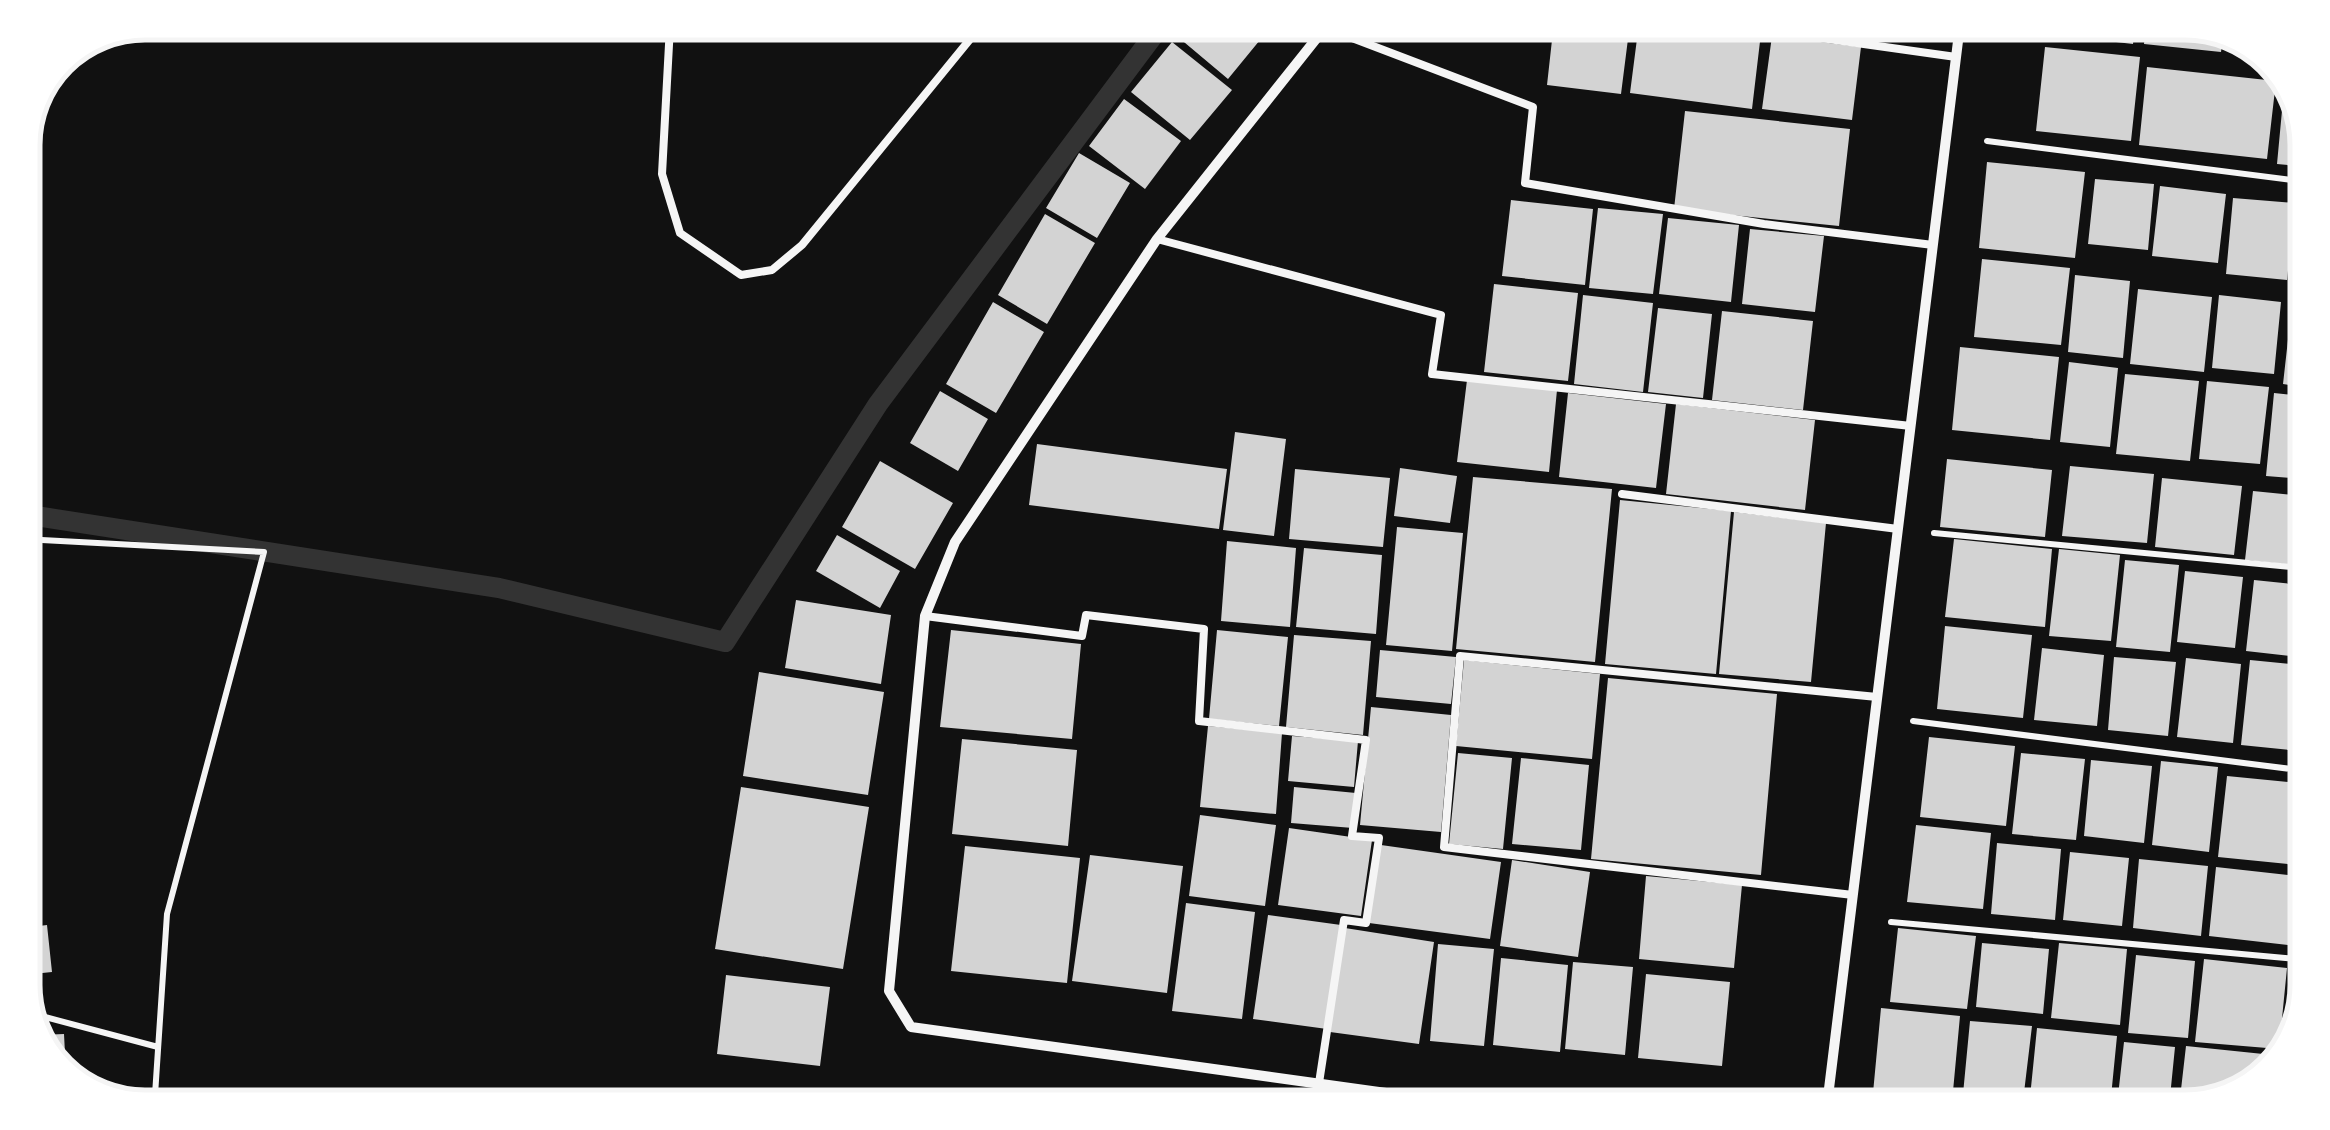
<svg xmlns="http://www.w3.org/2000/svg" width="2330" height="1130" viewBox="0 0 2330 1130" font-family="Montserrat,sans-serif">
  <rect width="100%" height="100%" fill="#111"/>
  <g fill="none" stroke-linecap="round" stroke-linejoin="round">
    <!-- stream -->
    <path stroke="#333" stroke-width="20" d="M23,514L499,588L725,642L878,404L1159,28"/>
  </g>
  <!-- building -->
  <path fill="#d3d3d3" d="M1186,29H1269L1228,79L1178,37Z
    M1553,31H1629L1621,94L1547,85Z
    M1638,31L1761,33L1752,109L1630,93Z
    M1843,33H1879L1878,40Z
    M2065,34H2134L2133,44L2065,36Z
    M2145,34L2223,35L2221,52L2144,44Z
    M2234,35H2239L2257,51L2232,48Z
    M1772,36L1861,47L1852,120L1762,109Z
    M1172,42L1232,90L1190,140L1131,92Z
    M2045,47L2140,57L2131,141L2036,131Z
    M2147,67L2276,81L2267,159L2139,145Z
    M1124,99L1181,141L1145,189L1089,146Z
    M2283,100L2295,101L2307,138V167L2277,164Z
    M1685,111L1850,129L1839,226L1674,209Z
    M1079,153L1130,183L1097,238L1046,208Z
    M1987,162L2085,172L2075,258L1979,248Z
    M2095,179L2154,184L2148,250L2088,244Z
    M2160,186L2226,194L2218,263L2152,256Z
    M2233,198L2295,203L2287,280L2226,274Z
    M1511,200L1593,209L1585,285L1502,276Z
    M1598,208L1663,214L1653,294L1589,288Z
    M1045,214L1095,243L1047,324L998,295Z
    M1668,218L1739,225L1731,302L1659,294Z
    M1750,229L1824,236L1815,312L1742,304Z
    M2303,239H2306L2305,287H2298Z
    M1982,259L2070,268L2061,345L1974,337Z
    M2075,275L2130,281L2123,358L2068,352Z
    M1494,284L1578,293L1568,381L1484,372Z
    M2138,289L2212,297L2204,372L2130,364Z
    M1583,295L1653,303L1643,392L1574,384Z
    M2219,295L2281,302L2274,374L2212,368Z
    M993,302L1044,332L996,413L946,384Z
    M2292,304L2305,306L2304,387L2283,384Z
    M1658,308L1712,314L1703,398L1648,392Z
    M1722,311L1813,321L1803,410L1712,400Z
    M1960,347L2059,357L2050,440L1952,430Z
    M2069,362L2118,368L2110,447L2060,442Z
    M2125,374L2199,381L2190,461L2116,454Z
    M1467,380L1557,390L1549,472L1457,462Z
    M2207,381L2269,387L2260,464L2199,459Z
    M940,391L988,419L958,471L910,443Z
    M1568,393L1666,404L1656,488L1559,477Z
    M2274,393L2304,396L2303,479L2266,476Z
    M1676,404L1815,420L1805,510L1666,494Z
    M1235,432L1286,439L1274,536L1223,530Z
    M1037,444L1227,469L1219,529L1029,505Z
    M1947,459L2052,470L2045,537L1940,527Z
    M880,461L953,503L915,569L842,527Z
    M2070,466L2154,474L2147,543L2062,536Z
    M1400,468L1457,476L1450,523L1394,516Z
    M1295,469L1390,478L1383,547L1289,539Z
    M1473,477L1612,489L1595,662L1456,649Z
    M2162,478L2242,486L2234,555L2155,547Z
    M2253,491L2302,496L2301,566L2245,560Z
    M1620,500L1731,511L1716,674L1605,664Z
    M1734,512L1826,523L1811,682L1719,674Z
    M1397,527L1463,533L1452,651L1386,645Z
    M837,535L900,571L880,608L816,571Z
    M1954,539L2052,549L2045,627L1945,617Z
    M1227,541L1296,548L1290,627L1221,621Z
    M1304,548L1382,555L1376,634L1296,627Z
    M2059,549L2120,555L2111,641L2049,636Z
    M2125,560L2179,565L2170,652L2116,647Z
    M2185,571L2243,577L2235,648L2177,642Z
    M2254,580L2301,585L2300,657L2246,651Z
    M796,600L891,615L881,684L785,668Z
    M1945,626L2032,635L2023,718L1937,709Z
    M951,630L1081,644L1072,739L940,727Z
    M1217,630L1288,637L1279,726L1209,719Z
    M1294,635L1371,641L1363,735L1286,727Z
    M2042,648L2104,655L2097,726L2034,720Z
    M1380,650L1456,657L1451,704L1376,697Z
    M2114,657L2176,662L2168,736L2108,730Z
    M2186,658L2241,664L2233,743L2177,737Z
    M1464,660L1600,674L1592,759L1456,746Z
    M2250,660L2300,665L2299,751L2241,745Z
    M759,672L884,692L868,795L743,776Z
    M1608,678L1777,694L1761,875L1591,859Z
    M1371,707L1451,715L1441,832L1360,825Z
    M1208,726L1282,733L1276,814L1200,807Z
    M1292,736L1358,741L1354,787L1288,781Z
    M1929,737L2015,746L2006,826L1920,817Z
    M962,739L1077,750L1068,846L952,834Z
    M1458,753L1512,758L1503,849L1449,844Z
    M2021,753L2085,759L2076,840L2012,834Z
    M1521,758L1589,765L1581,850L1512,844Z
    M2091,760L2152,766L2144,843L2084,836Z
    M2161,761L2218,767L2209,852L2152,845Z
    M2227,776L2299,783L2297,865L2218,857Z
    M741,787L869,807L843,969L715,949Z
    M1294,787L1356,793L1353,828L1291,823Z
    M1200,815L1276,825L1265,906L1189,896Z
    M1916,825L1991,833L1983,909L1907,902Z
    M1289,828L1372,840L1361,916L1278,905Z
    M1997,843L2061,849L2055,920L1991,914Z
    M1381,845L1501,862L1490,939L1369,923Z
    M965,846L1080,858L1067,983L951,971Z
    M2070,852L2129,858L2122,926L2063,920Z
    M1090,855L1183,866L1167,993L1072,981Z
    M2139,859L2208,866L2201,936L2133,928Z
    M1512,860L1590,872L1578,957L1500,946Z
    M2216,867L2297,876L2296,946L2209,936Z
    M1646,876L1742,885L1734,968L1639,959Z
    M1186,903L1255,912L1242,1019L1172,1011Z
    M1268,915L1341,925L1327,1029L1253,1019Z
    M47,925L52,972L23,975V928Z
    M1345,928L1434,942L1419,1044L1330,1032Z
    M1898,928L1976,936L1967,1009L1890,1002Z
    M1982,943L2049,949L2043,1014L1976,1007Z
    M2059,943L2127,949L2120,1025L2051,1018Z
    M1438,944L1494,949L1484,1046L1430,1041Z
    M2136,955L2195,961L2188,1038L2128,1033Z
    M1501,958L1568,965L1560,1052L1493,1045Z
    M2204,959L2287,968L2279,1049L2195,1042Z
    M1573,962L1633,967L1625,1055L1565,1049Z
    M1646,974L1730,982L1722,1066L1638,1058Z
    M726,975L830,987L820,1066L717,1054Z
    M1881,1008L1960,1016L1952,1102L1873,1093Z
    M1970,1021L2032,1026L2023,1101L1963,1094Z
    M2037,1028L2117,1036L2110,1107H2029Z
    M64,1034L66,1073L43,1054L40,1035Z
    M2124,1042L2175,1047L2169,1107L2117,1105Z
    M2186,1046L2273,1055L2272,1065L2253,1087L2179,1107Z"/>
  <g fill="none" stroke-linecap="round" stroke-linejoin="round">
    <!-- path -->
    <path stroke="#f5f5f5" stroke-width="6" d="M1987,141L2307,182
      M1934,533L2301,568
      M23,539L264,552L167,914L155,1095
      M1913,721L2299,770
      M1891,922L2296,959
      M30,1013L158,1047"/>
    <!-- service -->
    <path stroke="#f5f5f5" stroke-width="8" d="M670,26L662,174L680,233L741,275L772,270L802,245L980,27
      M1331,30L1533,107L1525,183L1764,224L1933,245
      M1778,32L1956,57
      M1157,239L1441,315L1432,374L1911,426
      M1622,494L1898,529
      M925,616L1082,636L1086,615L1204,629L1199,721L1366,740L1352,836L1379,838L1366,923L1344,920L1319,1083
      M1853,895L1444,847L1460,656L1877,697"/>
    <!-- minor -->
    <path stroke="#f5f5f5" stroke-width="10" d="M1324,29L1157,239L955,542L925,616L889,991L911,1027L1458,1103
      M1827,1105L1959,33"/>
  </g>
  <!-- crop -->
  <path d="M0 0H2330V1130H0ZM145 40H2185A105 105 0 0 1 2290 145V985A105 105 0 0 1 2185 1090H145A105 105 0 0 1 40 985V145A105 105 0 0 1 145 40Z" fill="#fff" fill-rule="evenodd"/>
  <path fill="none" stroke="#f5f5f5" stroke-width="5" d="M145 40H2185A105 105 0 0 1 2290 145V985A105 105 0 0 1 2185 1090H145A105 105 0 0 1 40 985V145A105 105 0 0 1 145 40Z"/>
</svg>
